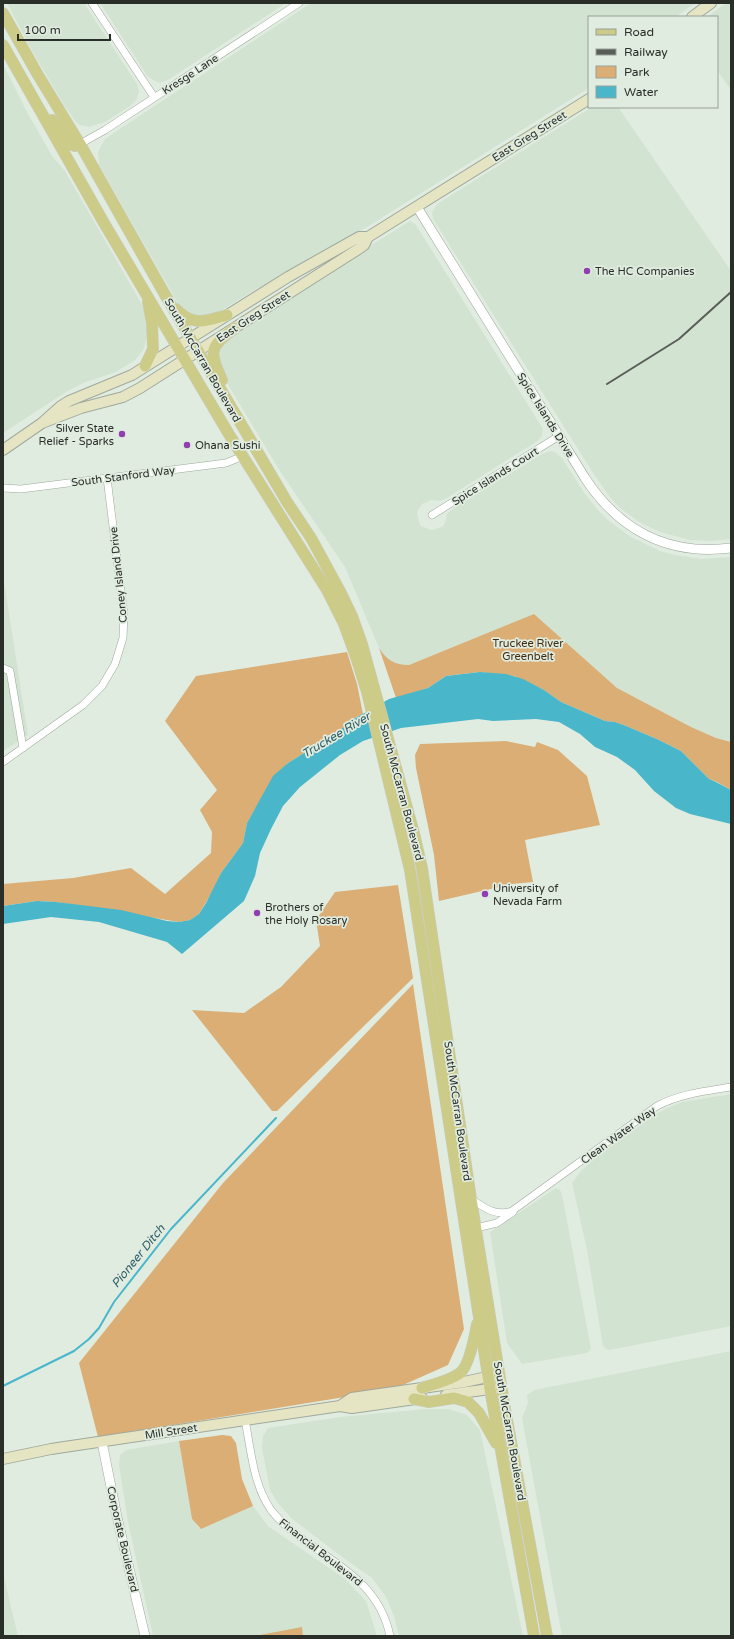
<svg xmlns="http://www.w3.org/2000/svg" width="734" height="1639" viewBox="0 0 734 1639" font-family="'Varela Round',sans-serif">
  <rect width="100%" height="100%" fill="#e1ece0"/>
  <!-- built -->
  <path fill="#d2e3d1" d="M7,3H84L137,84L139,91L137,99L130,106L105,122L89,127L80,125L76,122L64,105L31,49Z
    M100,3H286L168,80L159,83L148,77Z
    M311,3H695L676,17H589V88L351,237L270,283L256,289L214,315L200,319L180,307L103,172L99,165L98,152L105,139L115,132Z
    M726,3H731V90L717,70V17H707Z
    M3,64L27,112L52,156L65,171L140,301L144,309L147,322V336L144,349L135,360L116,372L83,383L66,392L3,433Z
    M592,107H618L731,271V539L712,541L690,540L660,532L639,522L619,507L610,497L595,476L433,219L432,213L437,204Z
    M410,221L416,225L543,429L542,436L536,442L447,498L440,501L431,500L422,504L417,512L419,522L421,526L431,530L442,527L445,523L447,514L451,510L542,454L550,451L555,452L562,458L585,494L598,510L608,520L631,537L660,551L675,555L701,559L731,557V742L716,738L691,727L617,688L534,614L409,665H400L392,662L385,657L379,648L345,567L280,471L239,403L221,373L217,350L223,341L323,275Z
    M3,575L28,735L3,751Z
    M731,1094V1326L610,1350L606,1349L603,1346L587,1250L572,1183L581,1171L596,1157L656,1114L669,1107L683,1102Z
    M556,1188L560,1190L562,1194L591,1349L587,1353L522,1364L507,1343L490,1232Z
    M731,1351V1636H562L522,1418L528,1403L527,1395L534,1390Z
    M425,1409H449L467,1415L480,1430L523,1636H399L394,1616L386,1597L372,1578L338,1554L291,1518L277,1502L270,1490L262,1448L263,1436L268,1428L340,1417Z
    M179,1441L192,1519L200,1529L253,1506L268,1526L345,1579L366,1601L377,1636H153L128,1522L119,1465L120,1455L126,1450Z
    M3,1573L18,1636H3Z"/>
  <!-- green -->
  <path fill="#daae74" d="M534,614L617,688L691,727L716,738L731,742V790L717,782L709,779L681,751L659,740L626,726L615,722L605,721L561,702L544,690L514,676L480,672L454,675L446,676L428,688L396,698L379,648C387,660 394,665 409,665Z
    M347,652L357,684L363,714L349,721L345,727L288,763L274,776L247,823L243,843L221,873L215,887L199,914L190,920L179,922L56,902L37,901L3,906V884L73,878L131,868L165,894L211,853L212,832L200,810L217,790L165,721L196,676Z
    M506,741L535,747L537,742L558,750L587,776L600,825L525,840L533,882L512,884L439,901L434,855L416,768L415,755L420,744Z
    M398,885L413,978L277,1111H272L192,1010L244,1013L281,987L320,946L316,920L335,892Z
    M413,984L464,1329L448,1365L394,1389L98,1437L79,1363L223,1183Z
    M222,1435L231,1436L236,1443L242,1479L253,1506L201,1529L192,1519L179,1441Z
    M302,1627L303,1636H261L260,1635Z"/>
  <!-- water -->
  <path fill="#49b6ca" d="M480,672L506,674L523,679L544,690L561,702L605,721L615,722L626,726L659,740L681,751L709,779L716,782L731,790V824L690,814L676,808L654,791L635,770L617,757L595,747L580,734L559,722L536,719L493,721L478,719L401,728L363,741L340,755L300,787L283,806L271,829L260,853L255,876L244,901L182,954L167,942L99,922L51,917L3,924V906L37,901L56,902L121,910L167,921L179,922L190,920L199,914L206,903L221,873L243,843L247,823L273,776L288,763L341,730L349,721L354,719L389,699L428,688L446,676Z"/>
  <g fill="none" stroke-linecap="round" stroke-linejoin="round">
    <!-- stream -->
    <path stroke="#49b6ca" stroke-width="2" d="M3,1386L74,1351L89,1339L99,1328L114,1302L171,1229L276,1118"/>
    <!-- minor casing -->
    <g stroke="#9fa99e" stroke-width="8">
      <path id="minor" d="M92,3L154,97
        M80,144L105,130L299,3
        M3,488L21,489L226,463L243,456
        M432,515L559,436
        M3,668L10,671L11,677L23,748
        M3,762L83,705L102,686L115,664L123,638L124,615L107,478
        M471,1199C484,1207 495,1217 512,1211L657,1106C679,1094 706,1091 731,1087
        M476,1228L497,1223L513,1212
        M245,1420C251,1450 253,1484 271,1510C281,1523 293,1532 305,1541C343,1568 380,1587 390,1636"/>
    </g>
    <!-- tertiary casing -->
    <g stroke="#9fa99e" stroke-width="10">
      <path id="tertiary" d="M417,207L585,478C619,530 668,556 731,548
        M102,1442L117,1517L145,1636"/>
    </g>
    <!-- secondary casing -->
    <g stroke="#9fa99e" stroke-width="12">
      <path id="secondary" d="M692,17L711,3
        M42,423L81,408L123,397L140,388L360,248L364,245L368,237L589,99
        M3,450L42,423L61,406L69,401L132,375L288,277L359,237H368
        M446,1395L497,1388
        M340,1406L352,1398L464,1382L496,1375
        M3,1459L51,1449L340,1406L352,1408L422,1398"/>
    </g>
    <!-- primary casing -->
    <g stroke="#cccdcc" stroke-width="12">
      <path id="primary" d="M3,13L38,75L80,144L164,293L287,502L311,538L341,593L352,616L362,644L414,833L422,868L471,1199L505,1409L547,1636
        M3,45L104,223L230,436L327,590L344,624L356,657L367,692L410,870L490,1389L534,1636
        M52,120L69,144L75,146L80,144
        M176,309C193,327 206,321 227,315
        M145,366L153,349L152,323L148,302
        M222,380C209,351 209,347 235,328
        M422,1388C434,1384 449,1381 460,1373C469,1366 475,1335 477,1324
        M414,1399L429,1402L454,1398L468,1402L479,1413L496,1443"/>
    </g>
    <!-- minor -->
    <use href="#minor" stroke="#fff" stroke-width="7"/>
    <!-- tertiary -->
    <use href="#tertiary" stroke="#fff" stroke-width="9"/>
    <!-- secondary -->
    <use href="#secondary" stroke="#e6e5c3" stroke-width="10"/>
    <!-- primary -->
    <use href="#primary" stroke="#cdcb88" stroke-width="11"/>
    <!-- rail -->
    <path stroke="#585e57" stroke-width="2" d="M607,384L679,339L731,292"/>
  </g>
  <!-- markers -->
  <g fill="#8f3faf" stroke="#e1ece0" stroke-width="1.5">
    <circle cx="587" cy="271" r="4"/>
    <circle cx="122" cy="434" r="4"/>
    <circle cx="187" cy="445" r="4"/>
    <circle cx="485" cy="894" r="4"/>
    <circle cx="257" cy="913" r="4"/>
  </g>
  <g text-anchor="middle" stroke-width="3.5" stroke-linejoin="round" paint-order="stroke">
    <!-- street labels -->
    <g font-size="11" fill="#2a2e29" stroke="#e1ece0">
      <text transform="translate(190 74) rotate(-33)" y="4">Kresge Lane</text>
      <text transform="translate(529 136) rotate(-32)" y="4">East Greg Street</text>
      <text transform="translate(253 316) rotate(-33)" y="4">East Greg Street</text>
      <text transform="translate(203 360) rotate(60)" y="4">South McCarran Boulevard</text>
      <text transform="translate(546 415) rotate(58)" y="4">Spice Islands Drive</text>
      <text transform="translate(123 476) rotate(-7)" y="4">South Stanford Way</text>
      <text transform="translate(495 476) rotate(-32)" y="4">Spice Islands Court</text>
      <text transform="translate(118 575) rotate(-96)" y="4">Coney Island Drive</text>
      <text transform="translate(402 792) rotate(75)" y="4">South McCarran Boulevard</text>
      <text transform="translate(458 1111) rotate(82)" y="4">South McCarran Boulevard</text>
      <text transform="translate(618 1135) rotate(-36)" y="4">Clean Water Way</text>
      <text transform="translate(171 1431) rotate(-9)" y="4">Mill Street</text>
      <text transform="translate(510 1431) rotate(80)" y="4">South McCarran Boulevard</text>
      <text transform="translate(123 1539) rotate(77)" y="4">Corporate Boulevard</text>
      <text transform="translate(321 1552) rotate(38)" y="4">Financial Boulevard</text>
    </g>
    <!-- poi labels -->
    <g font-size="11" fill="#2a2e29" stroke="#e1ece0" text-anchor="start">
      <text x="595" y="275">The HC Companies</text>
      <text x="114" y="432" text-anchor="end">Silver State<tspan x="114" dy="13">Relief - Sparks</tspan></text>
      <text x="195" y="449">Ohana Sushi</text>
      <text x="493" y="892">University of<tspan x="493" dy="13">Nevada Farm</tspan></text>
      <text x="265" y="911">Brothers of<tspan x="265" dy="13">the Holy Rosary</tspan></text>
    </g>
    <!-- park labels -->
    <g font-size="11" fill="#412c0f" stroke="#e1ece0">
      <text x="528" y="647">Truckee River<tspan x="528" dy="13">Greenbelt</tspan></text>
    </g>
    <!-- water labels -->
    <g font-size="12" font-style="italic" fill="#2e5d66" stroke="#e1ece0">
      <text transform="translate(336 735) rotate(-31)" y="4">Truckee River</text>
      <text transform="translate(138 1256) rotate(-51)" y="4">Pioneer Ditch</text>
    </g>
  </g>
  <!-- border -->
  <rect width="734" height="1639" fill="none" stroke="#2a2e29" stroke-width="8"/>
  <!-- legend -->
  <rect x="588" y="16" width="130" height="92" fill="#e1ece0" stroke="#98a097"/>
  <rect x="596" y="29" width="20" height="6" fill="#cdcb88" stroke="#98a097"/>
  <text x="624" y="36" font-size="12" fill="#2a2e29">Road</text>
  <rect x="596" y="49" width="20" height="6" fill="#585e57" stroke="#98a097"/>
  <text x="624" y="56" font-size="12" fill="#2a2e29">Railway</text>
  <rect x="596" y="66" width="20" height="12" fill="#daae74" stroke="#98a097"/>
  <text x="624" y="76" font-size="12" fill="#2a2e29">Park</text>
  <rect x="596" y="86" width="20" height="12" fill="#49b6ca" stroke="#98a097"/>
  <text x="624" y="96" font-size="12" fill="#2a2e29">Water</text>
  <!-- scale -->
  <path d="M18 34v6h92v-6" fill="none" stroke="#2a2e29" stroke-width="2"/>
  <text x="24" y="34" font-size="12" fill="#2a2e29" stroke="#e1ece0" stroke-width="3" paint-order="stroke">100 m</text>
</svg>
